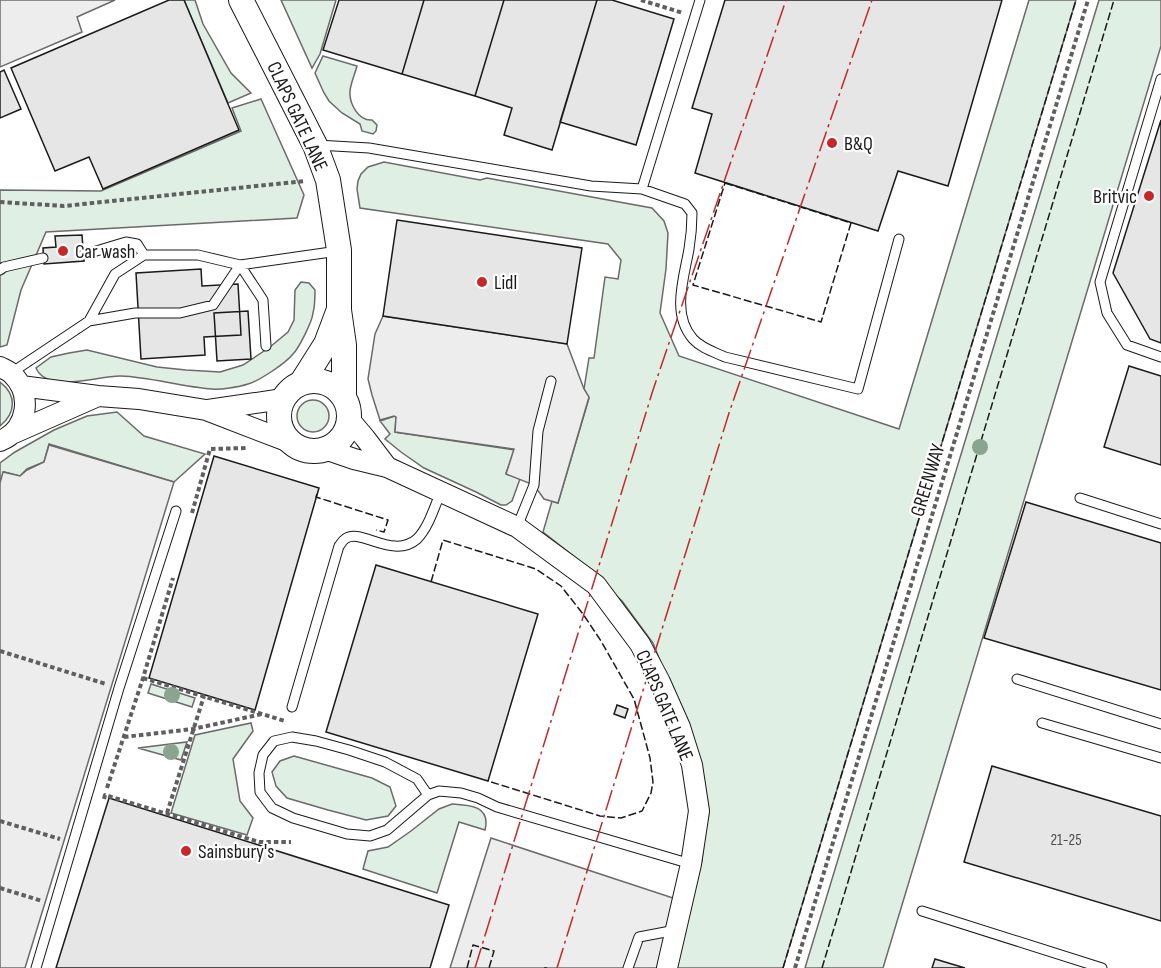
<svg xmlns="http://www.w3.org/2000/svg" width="1161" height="968" viewBox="0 0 1161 968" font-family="'Sofia Sans Condensed',sans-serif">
  <rect width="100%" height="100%" fill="#fff"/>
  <!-- green -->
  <path fill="#e0efe3" stroke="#6a6a6a" stroke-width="1.5" d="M184,0H195L203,24L231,73L251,93L228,103Z
    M281,0H336L320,54L312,68Z
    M1029,0H1076L783,968H666L702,861L706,803L673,693L653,643L622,601L576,558L543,532L552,501L558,503L589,398L584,389L589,358H594L605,277L618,279L621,260L608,244L360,208L357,189L358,181L361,174L368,167L384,162L480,180L487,178L652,208L664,221L668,233L666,269L660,313L679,356L899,429Z
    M1099,0H1161V46L883,968H805Z
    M323,56L357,66C355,74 351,82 350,91C349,103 358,121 372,120L377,125L376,131L373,134L362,131L360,124L342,113L329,101L324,93L315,73Z
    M261,99L304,195L297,218L46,232L21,290L7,345L0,347V190L101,191L241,131L232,108Z
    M301,282L309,283L315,290C315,298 315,306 313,313C312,322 299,348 293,354C286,363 259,381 248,384C239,387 220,390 212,389C181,387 151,377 121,376C99,375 48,395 36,368L51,357L69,353L87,350L157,367L186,370L220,372L243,365L270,347L288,332L294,320L295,290Z
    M0,382C17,395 16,413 0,426Z
    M297 416a16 16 0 1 1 32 0a16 16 0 1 1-32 0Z
    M117,412L144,436L205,454L174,482L49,444L44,462L27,469L20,476L4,472L0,482V463L15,452L54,430L87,416Z
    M395,416L396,417L395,432L515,450L506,473L520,479L512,501L506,505H501L476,492L424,468L401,452L385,439L390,434L380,421Z
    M151,684L195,698L192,707L148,693Z
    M251,723L253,731L233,759L240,801L253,818L247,835L171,813L195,735Z
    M187,742L181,760L138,748Z
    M294,756L372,778L390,787L396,806L388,816L366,820L328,810L287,798L276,786L272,772L280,761Z
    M452,804C470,805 491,806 485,830L459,822L437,893L363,869L368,851L388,847L411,831L439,809Z"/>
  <!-- parking -->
  <path fill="#ededed" stroke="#6a6a6a" stroke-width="1.5" d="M0,0H115L77,17L82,32L0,67Z
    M383,316L567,344L584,389L589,397L558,503L544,499L534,485L506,474L514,449L395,432L396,417L394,416L380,420L372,395L368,379L375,334Z
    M49,445L174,482L25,968H0V483L3,472L20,476L27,470L44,462Z
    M491,838L673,898L666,941L657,968H450Z"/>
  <!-- building -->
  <path fill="#e6e6e6" stroke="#1a1a1a" stroke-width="1.5" d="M169,0H184L239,130L103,189L89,157L55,171L11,68Z
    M339,0H424L402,74L323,50Z
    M424,0H504L475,96L402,74Z
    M504,0H597L552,150L504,135L512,108L475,96Z
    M597,0H612L674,19L636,145L560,122Z
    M725,0H1002L948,186L898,171L878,231L695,173L712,114L692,108Z
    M4,70L21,109L0,118V72Z
    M1161,120V343L1150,339L1113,273Z
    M397,220L582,248L567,344L383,316Z
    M82,235L84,261L44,264L43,248L56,247L55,236Z
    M201,269L202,286L238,284L241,335L204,337L205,355L141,359L136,273Z
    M248,311L251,359L217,361L214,313Z
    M1129,366L1161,376V465L1104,447Z
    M214,456L319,488L255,710L149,678Z
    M1026,502L1161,543V690L984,638Z
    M376,565L538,614L488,781L326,732Z
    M617,705L628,709L625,718L614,714Z
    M992,766L1161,816V921L964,862Z
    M109,798L449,905L430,968H56Z
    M935,959L965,968H932Z"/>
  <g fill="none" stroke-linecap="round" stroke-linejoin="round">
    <!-- service casing -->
    <g stroke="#1a1a1a" stroke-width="11">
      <path id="service" d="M1161,79L1100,282L1107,313L1127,345L1161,357
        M317,145L369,148L591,186L642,189L685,204L692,213C692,225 691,237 689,249C684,278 671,314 693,339C701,348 714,352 725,357L858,389L899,239
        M642,189L700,0
        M83,255L126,242L137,244L144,255
        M0,270L4,267L43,258
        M89,321L115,274L144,255H198L240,265L263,300L266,346
        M11,373L89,321L135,313H180L213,305L240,265L338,251
        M1080,498L1161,524
        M517,527L534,485L538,431L551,381
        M1017,679L1161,724
        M292,707L339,546C341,544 342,541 345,539C360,527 393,560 417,539C429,527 434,507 441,492
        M1042,723L1161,758
        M428,795L417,779L385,762L349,750L316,741L292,737L274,741L263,755L259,773L260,792L272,808L293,818L347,834L370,836L387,830L428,795L439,791L461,793L478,798L497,807L691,864
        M922,911L1102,968
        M36,968L119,688L176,511
        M628,968L639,937L676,930"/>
    </g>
    <!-- minor casing -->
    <g stroke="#1a1a1a" stroke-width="22">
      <path id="minor" d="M0,367C4,369 9,371 12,374C33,394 28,430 0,441
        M21,386L98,396L139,399L206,410L292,443
        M208,410L283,399
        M349,419L365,438L387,467
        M14,433L98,396
        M325,449L354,459L387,467L517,527L596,585L640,644L660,682L680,727L692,765L699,811L691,864L667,968"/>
    </g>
    <!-- tertiary casing -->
    <g stroke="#1a1a1a" stroke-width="26">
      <path id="tertiary" d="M241,0L315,145L328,180L339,250V310L344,345V398
        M279 416a35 35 0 1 1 70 0a35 35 0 1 1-70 0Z
        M302,382L326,344L338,312"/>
    </g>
    <!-- path -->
    <path stroke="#5f5f5f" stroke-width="4" stroke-dasharray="4.5 3" stroke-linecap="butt" d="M641,0L683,13
      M0,202L64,206L305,181
      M192,513L210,449L246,448
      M0,651L106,684
      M143,678L285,721
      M124,737L193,729L262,714
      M107,788L143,678L173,578
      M104,799L105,795L259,842H291
      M167,813L204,696
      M0,821L60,839
      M0,888L42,901
      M795,968L1088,0"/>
    <!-- service -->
    <use href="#service" stroke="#fff" stroke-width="9"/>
    <!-- minor -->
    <use href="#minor" stroke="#fff" stroke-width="20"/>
    <!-- tertiary -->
    <use href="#tertiary" stroke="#fff" stroke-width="24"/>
    <!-- fence -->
    <path stroke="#1a1a1a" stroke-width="1.5" stroke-dasharray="8 3" stroke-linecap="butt" d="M725,183L851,223L821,322L693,285Z
      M317,494L316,497L388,520L384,532L376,530
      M431,582L443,540L536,569L561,586L583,614L601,641L634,699L650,758L653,782L651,793L642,811L621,818L600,816L488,781
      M467,968L473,945L494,951L489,968
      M544,968H547
      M783,968L1076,0
      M822,968L1114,0"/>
    <!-- power -->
    <path stroke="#c62828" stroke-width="1.5" stroke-dasharray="21 4.5 3 4.5" stroke-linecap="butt" d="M475,968L653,390L786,0
      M557,968L729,413L872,0"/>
  </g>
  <!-- trees -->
  <g fill="#8aa48f">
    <circle cx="980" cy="447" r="8"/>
    <circle cx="172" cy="695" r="8"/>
    <circle cx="171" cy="752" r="8"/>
  </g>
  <!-- markers -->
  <g fill="#c62828" stroke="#fff" stroke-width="2">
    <circle cx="832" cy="143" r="6"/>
    <circle cx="1149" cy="196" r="6"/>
    <circle cx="63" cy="251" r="6"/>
    <circle cx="482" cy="282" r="6"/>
    <circle cx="186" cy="851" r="6"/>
  </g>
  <g text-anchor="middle" stroke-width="4.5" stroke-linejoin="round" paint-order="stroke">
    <!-- number labels -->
    <g font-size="16" fill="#4d4d4d">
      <text x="1066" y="845">21-25</text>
    </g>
    <!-- street labels -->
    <g font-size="20" fill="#1a1a1a" stroke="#fff">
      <text transform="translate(298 116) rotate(65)" y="7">CLAPS GATE LANE</text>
      <text transform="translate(927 480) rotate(-73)" y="7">GREENWAY</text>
      <text transform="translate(665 705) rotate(67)" y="7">CLAPS GATE LANE</text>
    </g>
    <!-- poi labels -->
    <g font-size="20" fill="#1a1a1a" stroke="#fff" text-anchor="start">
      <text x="844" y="150">B&amp;Q</text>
      <text x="1137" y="203" text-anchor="end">Britvic</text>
      <text x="75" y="258">Car wash</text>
      <text x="494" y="289">Lidl</text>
      <text x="198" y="858">Sainsbury's</text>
    </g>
  </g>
</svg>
